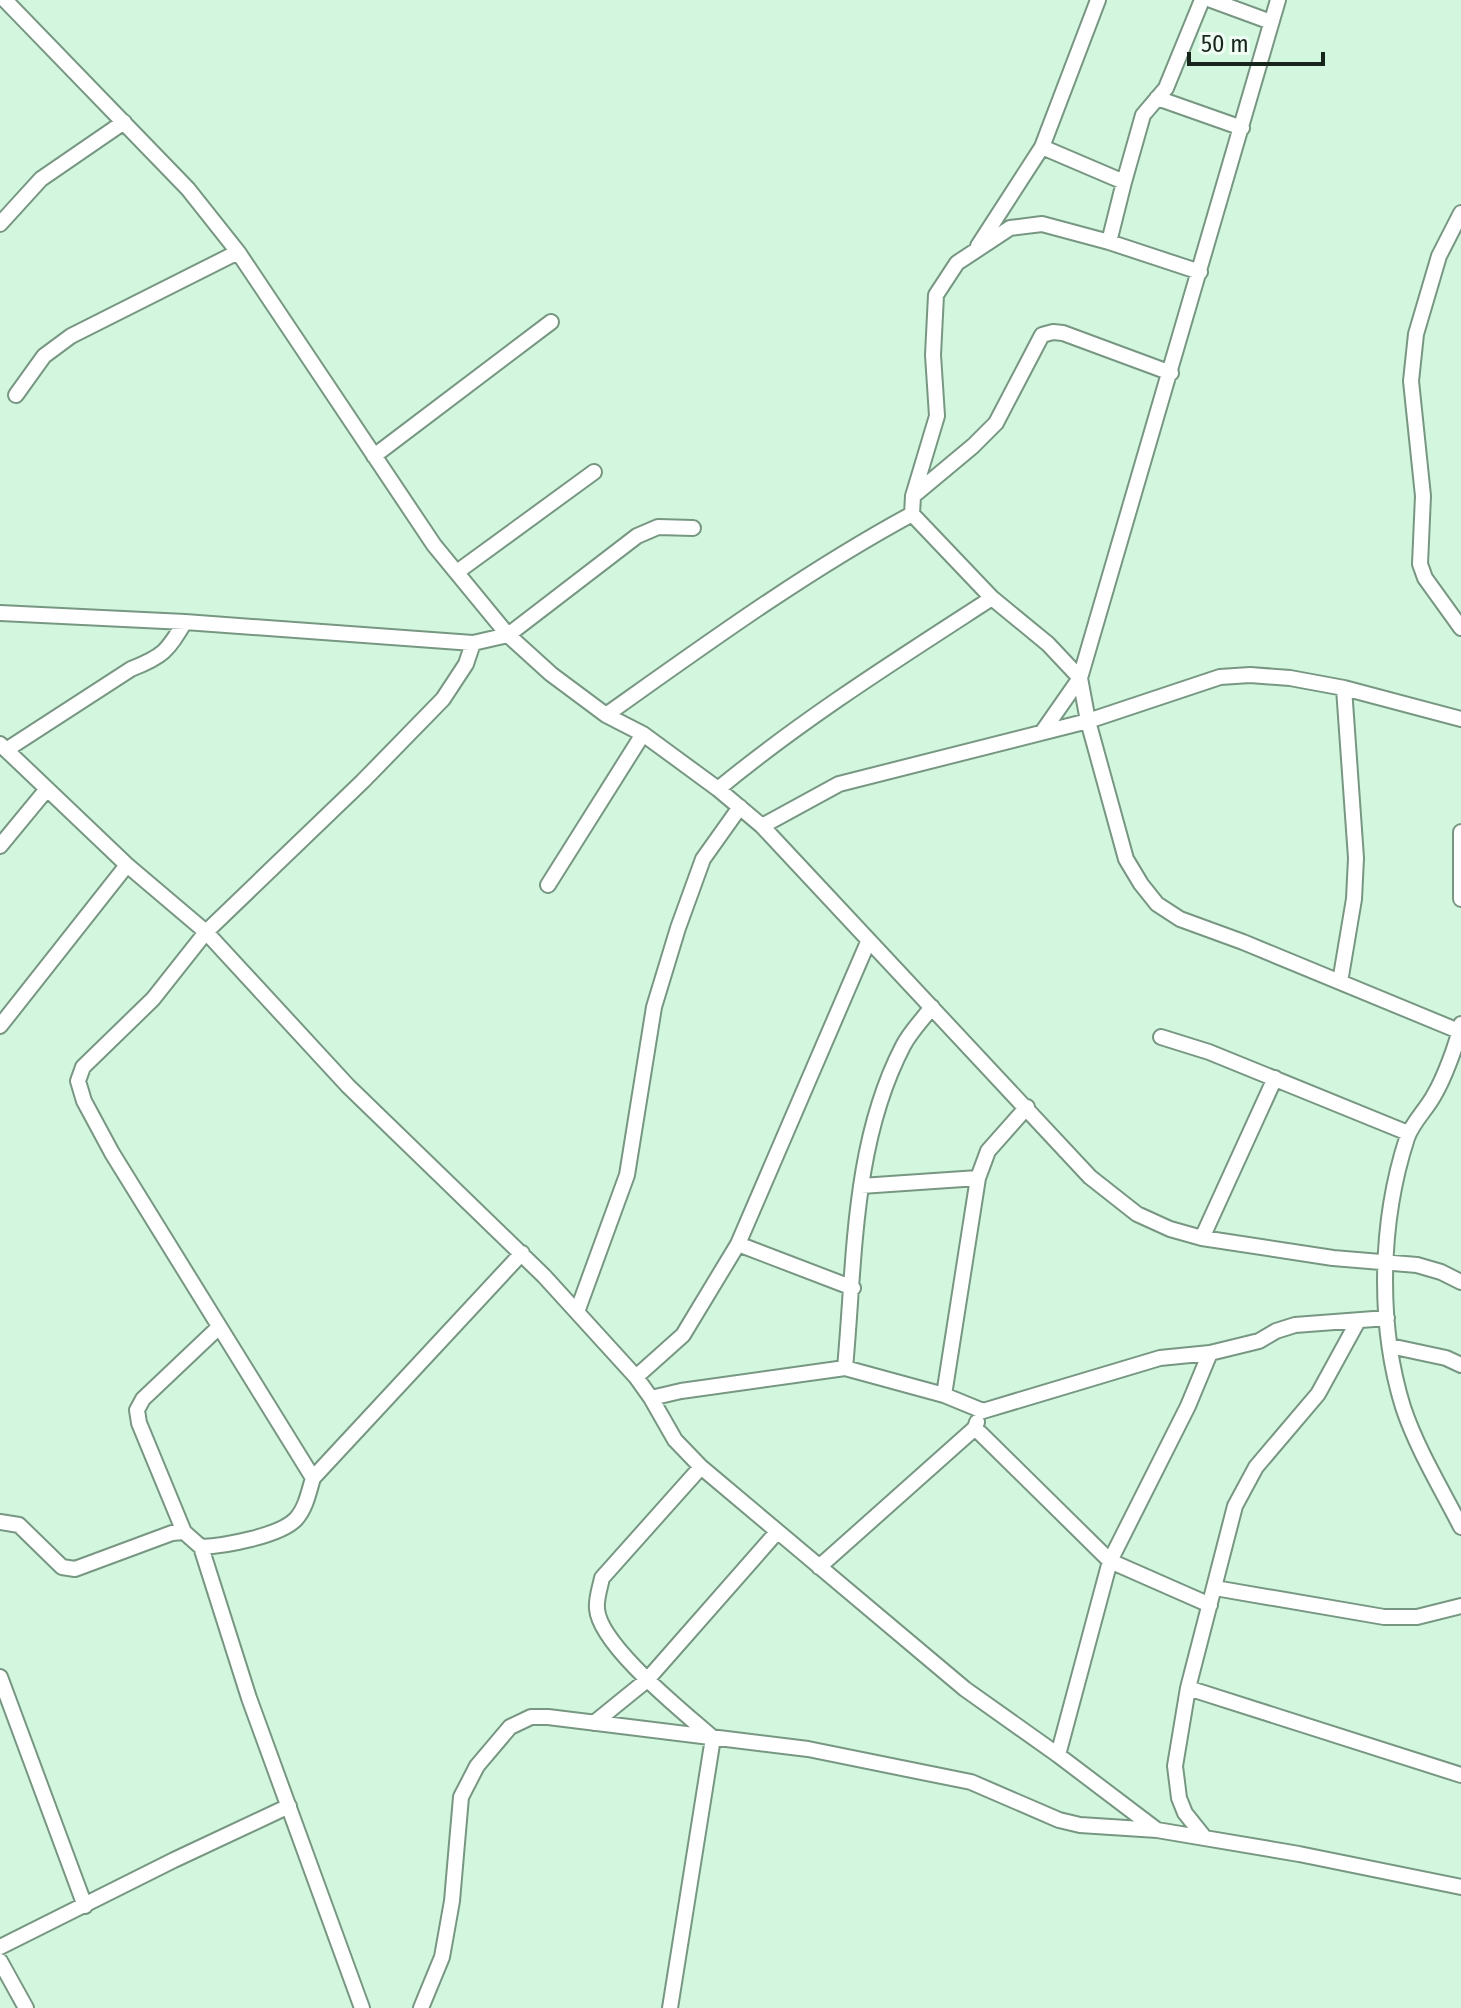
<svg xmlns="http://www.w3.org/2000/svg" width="1461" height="2008" viewBox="0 0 1461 2008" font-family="'Fira Sans Condensed',sans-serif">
  <rect width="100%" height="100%" fill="#d3f6df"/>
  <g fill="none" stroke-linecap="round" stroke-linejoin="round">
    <!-- street casing -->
    <g stroke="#779782" stroke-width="18">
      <path id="street" d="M5,0L188,189L238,252L434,545L508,635L551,674L606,715L643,734L718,789L762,826L1090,1177L1137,1214L1170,1229L1202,1238L1333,1258L1417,1265L1441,1272L1461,1282
        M1211,0L1271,22
        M1157,98L1242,128
        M1042,147L1124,182L1109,242
        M1124,182L1143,115L1166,88L1202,0
        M1461,213L1439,256L1416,334L1411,381L1423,496L1420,564L1425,578L1461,628
        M0,224L41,179L124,122
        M978,246L1042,147L1098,0
        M16,395L44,356L71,336L238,252
        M374,456L551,322
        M913,496L973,446L996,423L1042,335L1053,332L1063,333L1171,373
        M912,514L913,496L937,416L933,355L936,295L957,263L1010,228L1042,224L1109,242L1200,272
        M457,572L594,472
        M0,613L185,622L473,643L508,635L637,536L658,527L693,528
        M606,715C706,644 805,572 912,514L992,598L1048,644L1080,678L1088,721L1126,859L1141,884L1157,904L1180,919L1243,942L1461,1032
        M1043,731L1080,678L1278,0
        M0,744L127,865L206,932L348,1086L544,1276L636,1377L651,1398L681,1391L845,1368L944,1395L983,1411L1160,1358L1210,1353L1259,1341L1276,1331L1295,1325L1387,1318
        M6,750L131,669C164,656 167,651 185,622
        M718,789C804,718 898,659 992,598
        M762,826L839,784L1088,721L1220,677L1250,675L1290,678L1344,688L1461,719
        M1461,832V899
        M0,846L47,789
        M548,885L643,734
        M1340,982L1354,899L1356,858L1344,688
        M1461,1024C1457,1044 1444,1079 1433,1097C1425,1111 1412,1123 1407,1138C1380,1221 1377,1323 1403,1407C1417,1449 1441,1488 1461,1527
        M0,1026L127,865
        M1161,1037L1209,1052L1408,1133
        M861,1186L978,1178
        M1202,1238L1275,1078
        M738,1244L853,1288
        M577,1312L627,1175L654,1007L678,928L703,859L740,807
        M1390,1346L1446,1358L1461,1365
        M845,1368C855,1261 852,1144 903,1046C910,1032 923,1019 932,1007
        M636,1377L683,1335L738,1244L868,942
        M944,1395L978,1178L988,1151L1027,1107
        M651,1398L675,1440L701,1467L965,1689L1058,1755L1157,1830L1299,1854L1461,1887
        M975,1428L1110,1561L1210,1605
        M313,1478L112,1153L84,1101L78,1081L83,1067L153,999L206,932L363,781L443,699L466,664L473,643
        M0,1522L19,1525L62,1567L75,1569L172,1533L184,1532L201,1547C224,1546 280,1536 296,1519C306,1508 309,1491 313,1478L522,1253
        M184,1532L139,1423L137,1410L143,1399L219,1327
        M201,1547L249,1698L362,2008
        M819,1567L975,1428L977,1422
        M1215,1588L1384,1617H1417L1461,1606
        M0,1677L85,1906
        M1188,1688L1461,1775
        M594,1723L647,1680L777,1532
        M1058,1755L1110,1561L1188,1406L1210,1353
        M1205,1838L1185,1813L1179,1798L1175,1766L1188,1688L1235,1506L1256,1467L1318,1394L1358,1321
        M0,1947L174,1860L289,1806
        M0,1961L26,2008
        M421,2008L442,1957L452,1901L461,1797L477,1766L510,1727L531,1717H548L808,1749L971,1782L1059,1820L1080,1825L1157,1830
        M670,2008L713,1738C685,1713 600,1646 597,1609C596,1598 600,1588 602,1578L701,1467"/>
    </g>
    <!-- street -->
    <use href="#street" stroke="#fff" stroke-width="14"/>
  </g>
  <!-- scale -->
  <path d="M1189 52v12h134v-12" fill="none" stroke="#18251d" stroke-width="4"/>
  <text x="1201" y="52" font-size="24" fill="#18251d" stroke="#effdf4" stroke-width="6" paint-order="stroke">50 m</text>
</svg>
